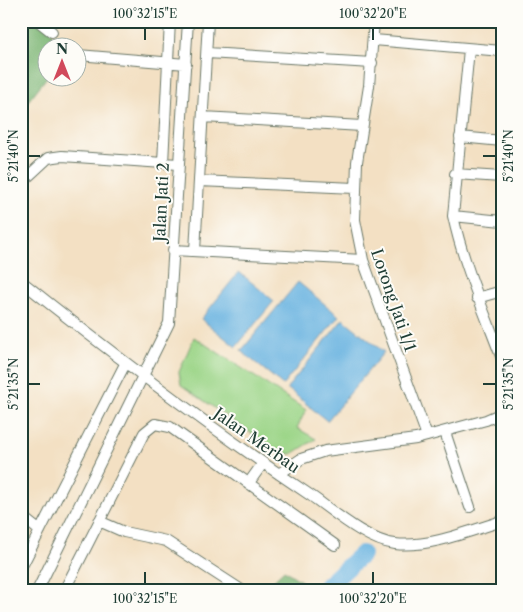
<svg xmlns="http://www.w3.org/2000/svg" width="523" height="612" viewBox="0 0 523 612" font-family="'Libre Caslon Text',serif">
  <rect width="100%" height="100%" fill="#fdfcf7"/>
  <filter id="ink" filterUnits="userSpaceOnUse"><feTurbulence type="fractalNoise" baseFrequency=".02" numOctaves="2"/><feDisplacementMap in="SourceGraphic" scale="10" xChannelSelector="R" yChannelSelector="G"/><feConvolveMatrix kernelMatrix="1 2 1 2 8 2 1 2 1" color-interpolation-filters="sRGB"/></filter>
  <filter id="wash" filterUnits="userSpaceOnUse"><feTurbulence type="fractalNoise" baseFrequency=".0096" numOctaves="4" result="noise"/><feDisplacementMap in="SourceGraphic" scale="20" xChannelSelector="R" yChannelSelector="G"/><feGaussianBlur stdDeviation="1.12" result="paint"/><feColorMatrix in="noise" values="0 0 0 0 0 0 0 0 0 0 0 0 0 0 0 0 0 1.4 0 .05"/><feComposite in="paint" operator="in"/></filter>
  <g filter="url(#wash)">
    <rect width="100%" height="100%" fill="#f3e0c3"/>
    <!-- green -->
    <path fill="#9cd588" stroke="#5e895e" d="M194,337L306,410L297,428L316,439L292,454L280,453L181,385L179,372Z"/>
    <!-- forest -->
    <path fill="#7db674" stroke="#4e7a54" d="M21,21H50L54,47L48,48L47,77L21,110Z
      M284,570L315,590L316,591H262Z"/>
    <!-- water -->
    <path fill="#68b2e0" stroke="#44788a" d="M239,272L274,301L236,347L201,319Z
      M298,282L339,316L283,385L241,351Z
      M343,319L384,352L327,421L287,388Z"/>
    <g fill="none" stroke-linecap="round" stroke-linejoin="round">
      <!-- river -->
      <path stroke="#68b2e0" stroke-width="18" d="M328,591L327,586L362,554"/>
    </g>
  </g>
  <g filter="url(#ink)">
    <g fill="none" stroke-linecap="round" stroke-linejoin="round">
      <!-- street casing -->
      <g stroke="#697666" stroke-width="12">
        <path id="street" d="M38,21L52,32
          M374,21L369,86L357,162L355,220L363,260L427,436
          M374,40L502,51
          M469,49L453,216C464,266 484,311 502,359
          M207,53L372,63
          M78,55L186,64
          M203,117L362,126
          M460,137L502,141
          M163,163L170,21
          M455,174L502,177
          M199,181L355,188
          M21,183L48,158L62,156L178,164
          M453,216L502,221
          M173,250L363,260
          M195,251L208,21
          M21,281C115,356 210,428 310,495C333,511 367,541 395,544C428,548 470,531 502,521
          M477,298L502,291
          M445,432L470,507
          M279,474L301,459L325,451L416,439L486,420L502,413
          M248,484L263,463
          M21,516L40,531
          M99,521L124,532L166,541L243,591
          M21,568L125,364
          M37,591L169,323L188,21
          M64,591L144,433L155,424L170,427L335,545"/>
      </g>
      <!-- street -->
      <use href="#street" stroke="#fff" stroke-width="10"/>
    </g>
  </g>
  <!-- ticks -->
  <path fill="none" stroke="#1f3d34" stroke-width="2" d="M145,28V40M373,28V40M28,156H40M483,156H496M28,384H40M483,384H496M145,572V584M373,572V584"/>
  <g text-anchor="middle" stroke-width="4" stroke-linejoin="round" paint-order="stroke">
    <!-- street labels -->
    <g font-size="16" fill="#1f3d34" stroke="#fdfcf7">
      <text transform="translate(161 202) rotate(-87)" y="6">Jalan Jati 2</text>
      <text transform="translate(394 300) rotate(71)" y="6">Lorong Jati 1/1</text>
      <text transform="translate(257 440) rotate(35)" y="6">Jalan Merbau</text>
    </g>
  </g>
  <!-- margin -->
  <rect width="523" height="612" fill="none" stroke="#fdfcf7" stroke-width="55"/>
  <!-- north arrow -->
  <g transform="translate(62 62)"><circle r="24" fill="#fdfcf7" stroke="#a4b0a9"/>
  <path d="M0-4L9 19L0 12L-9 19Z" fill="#d1495b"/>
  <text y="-8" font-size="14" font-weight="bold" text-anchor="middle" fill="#1f3d34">N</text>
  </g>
  <rect x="28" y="28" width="468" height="556" fill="none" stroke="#1f3d34" stroke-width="2"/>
  <g font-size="12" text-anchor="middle" fill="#1f3d34">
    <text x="145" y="18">100°32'15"E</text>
    <text x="373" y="18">100°32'20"E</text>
    <text transform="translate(14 156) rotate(-90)" y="4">5°21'40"N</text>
    <text transform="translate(509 156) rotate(-90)" y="4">5°21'40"N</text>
    <text transform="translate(14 384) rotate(-90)" y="4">5°21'35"N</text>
    <text transform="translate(509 384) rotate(-90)" y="4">5°21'35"N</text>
    <text x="145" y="603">100°32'15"E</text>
    <text x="373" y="603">100°32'20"E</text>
  </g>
</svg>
